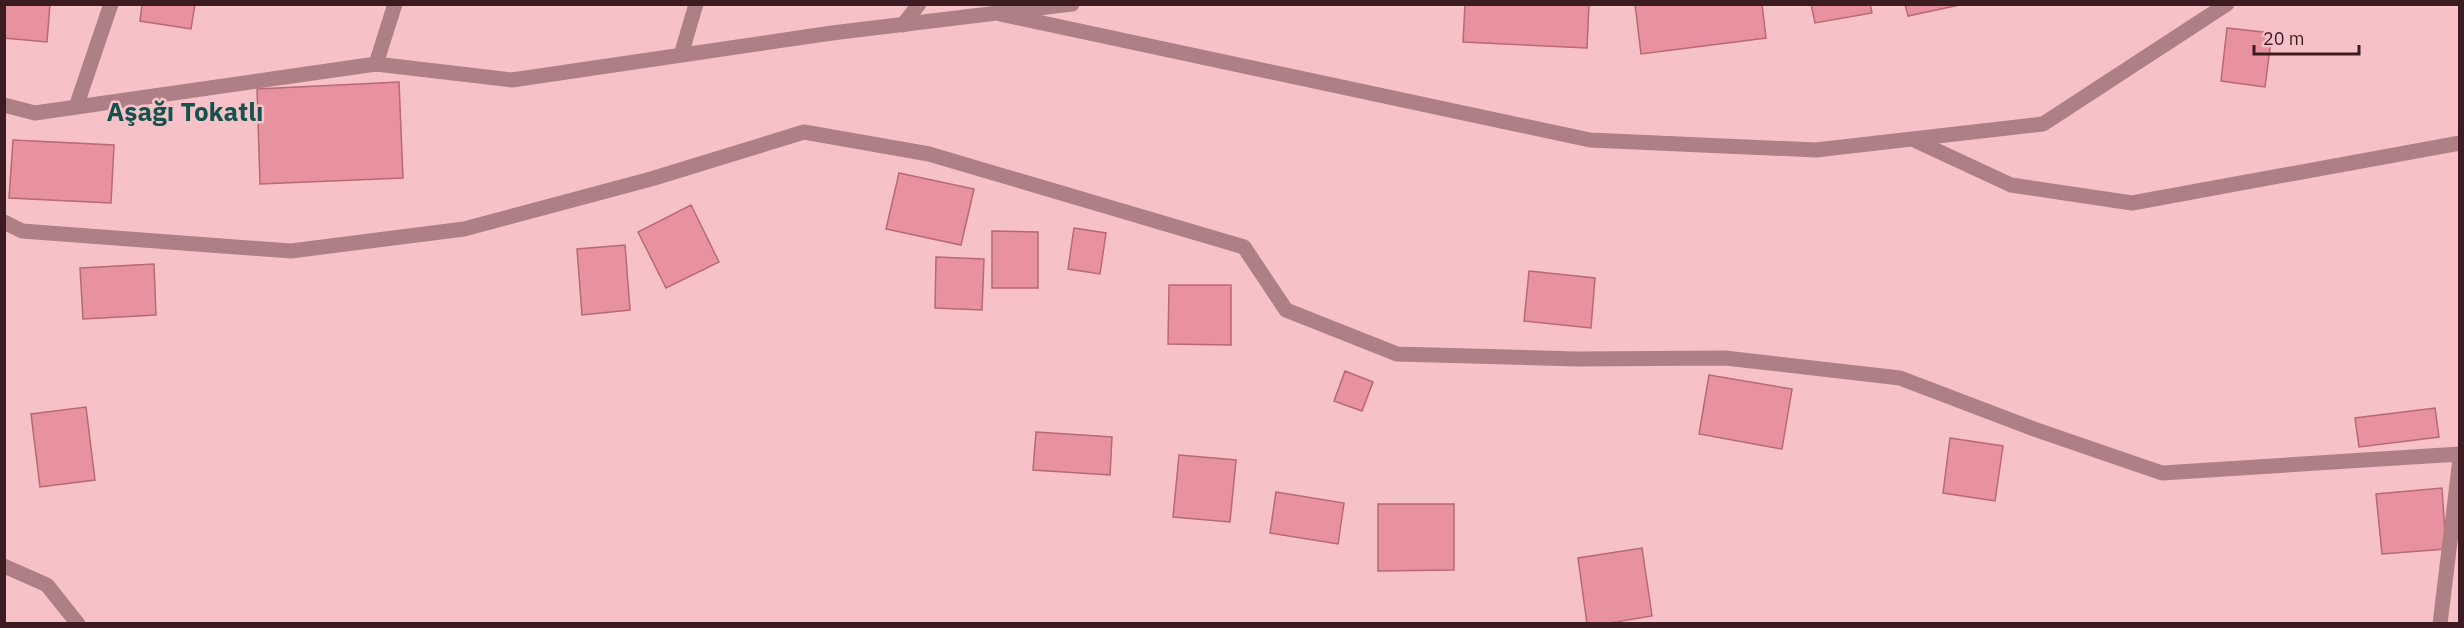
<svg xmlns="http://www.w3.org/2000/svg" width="2464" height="628" viewBox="0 0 2464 628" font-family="'IBM Plex Sans',sans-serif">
  <rect width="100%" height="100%" fill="#f7c1c8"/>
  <!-- building -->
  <path fill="#e8929f" stroke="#b96875" stroke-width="1.5" d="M4,4H50L47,42L4,38Z
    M142,4H195L191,29L140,21Z
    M1465,4H1589L1587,48L1463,42Z
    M1635,4H1762L1766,38L1641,54Z
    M1811,4H1870L1872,13L1815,23Z
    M1905,4H1964L1908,16Z
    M2227,28L2272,33L2265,87L2221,81Z
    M399,82L403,178L260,184L257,89Z
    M13,140L114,145L111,203L9,198Z
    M899,173L974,189L961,245L886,229Z
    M691,205L719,262L666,288L638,232Z
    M1074,228L1106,233L1100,274L1068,269Z
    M992,231L1038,232V288H992Z
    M625,245L630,310L582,315L577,249Z
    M936,257L984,259L982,310L935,308Z
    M154,264L156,315L83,319L80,268Z
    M1529,271L1595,278L1591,328L1524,321Z
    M1169,285H1231V345L1168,344Z
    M1345,371L1373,382L1362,411L1334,401Z
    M1709,375L1792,389L1782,449L1699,434Z
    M86,407L95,480L40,487L31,414Z
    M2435,408L2439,437L2359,447L2355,418Z
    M1036,432L1112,437L1110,475L1033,470Z
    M1950,438L2003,446L1995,501L1943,493Z
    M1179,455L1236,460L1230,522L1173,517Z
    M2442,488L2446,549L2382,554L2376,494Z
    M1276,492L1344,503L1338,544L1270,533Z
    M1378,504H1454V570L1378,571Z
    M1642,548L1652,616L1604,624H1587L1578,558Z"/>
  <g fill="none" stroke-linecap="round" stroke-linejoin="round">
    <!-- minor -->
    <path stroke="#ae8086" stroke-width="15" d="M1000,14L1590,140L1816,150L2043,124L2227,4
      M903,25L919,4
      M681,55L696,4
      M376,64L395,4
      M76,107L111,4
      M1912,139L2011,185L2132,203L2460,143
      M4,222L22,231L291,251L464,229L651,179L804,132L929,154L1244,247L1286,310L1397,354L1577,359L1725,358L1900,378L2034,429L2162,473L2460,454
      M4,566L47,585L78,624
      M2440,624L2460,459"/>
    <!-- tertiary -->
    <path stroke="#ae8086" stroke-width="15" d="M4,105L35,113L376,64L512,80L832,33L1072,4"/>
  </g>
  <g text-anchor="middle" stroke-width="5" stroke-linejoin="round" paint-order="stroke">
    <!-- district labels -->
    <g font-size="26" font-weight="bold" fill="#15524e" stroke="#f7c1c8">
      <text x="185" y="121">Aşağı Tokatlı</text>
    </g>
  </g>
  <!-- border -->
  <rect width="2464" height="628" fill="none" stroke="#3d1c21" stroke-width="12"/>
  <!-- scale -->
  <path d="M2254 45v9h105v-9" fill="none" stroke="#3d1c21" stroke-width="3"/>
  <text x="2263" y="45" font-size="18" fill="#3d1c21" stroke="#f7c1c8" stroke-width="4.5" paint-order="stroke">20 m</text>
</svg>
